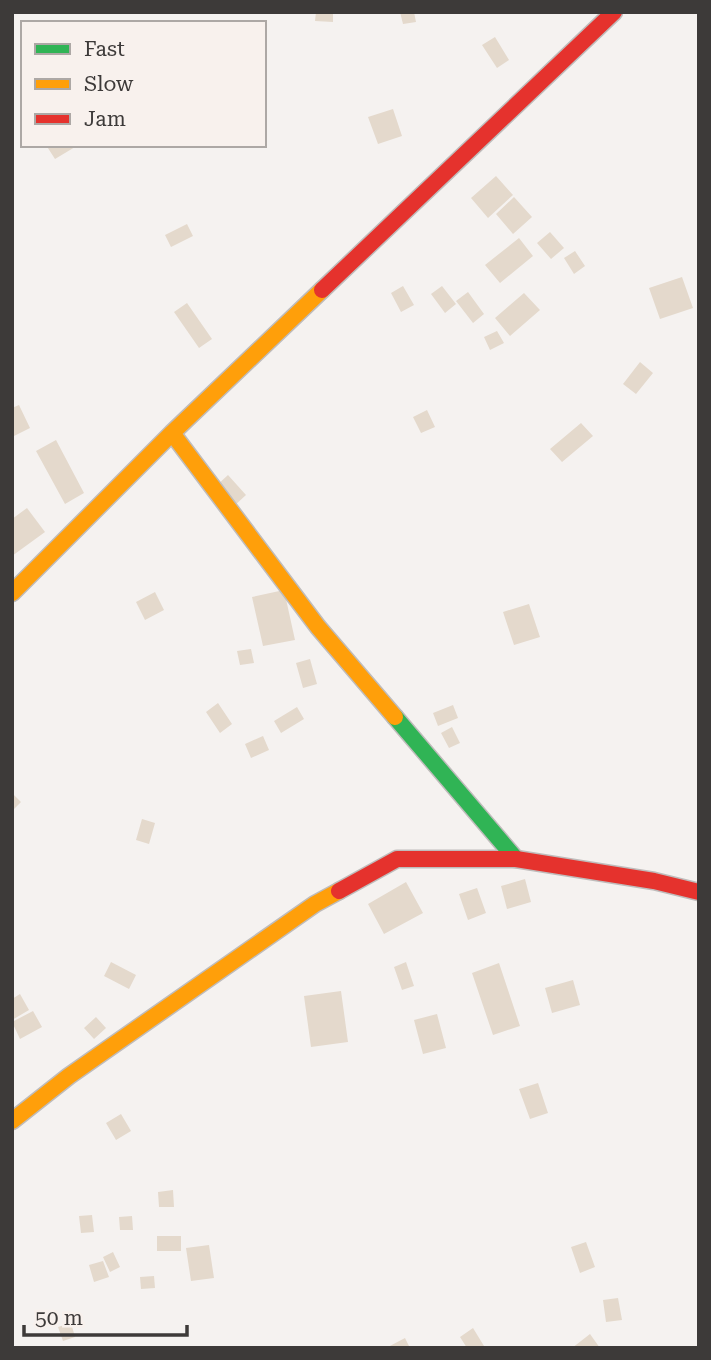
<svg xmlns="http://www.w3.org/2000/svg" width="711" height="1360" viewBox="0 0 711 1360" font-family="'Roboto Serif',serif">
  <rect width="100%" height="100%" fill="#f5f2f0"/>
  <!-- building -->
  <path fill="#e4d9cc" d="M316,12H333V22L315,21Z
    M400,12H414L416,22L403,24Z
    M495,37L509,60L497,68L482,45Z
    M393,109L402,136L378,144L368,117Z
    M46,145H74L75,147L55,159Z
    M496,176L513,195L488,218L471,198Z
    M514,197L532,217L513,234L496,214Z
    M187,224L193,236L171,247L165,235Z
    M550,232L564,248L551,259L537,243Z
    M519,238L533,256L500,283L485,265Z
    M575,251L585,266L574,274L564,258Z
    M682,277L693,308L660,319L649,288Z
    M403,286L414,305L401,312L391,293Z
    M442,286L456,304L445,313L431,294Z
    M468,292L484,314L473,323L456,301Z
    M524,293L540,310L510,336L495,318Z
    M187,303L212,339L199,348L174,312Z
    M497,331L504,343L490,350L484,337Z
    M640,362L653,373L636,394L623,384Z
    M19,405L30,428L12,437V408Z
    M427,410L435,427L421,433L413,417Z
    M581,423L593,436L562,462L550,449Z
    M56,440L84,493L65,504L36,451Z
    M228,475L246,495L234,506L216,486Z
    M27,508L45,532L12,556V519Z
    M284,590L295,640L263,646L252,597Z
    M155,592L164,610L145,620L136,602Z
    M529,604L540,637L514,645L503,612Z
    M251,649L254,663L240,665L237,651Z
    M310,659L317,684L303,688L296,663Z
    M218,703L232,724L220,733L206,712Z
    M453,705L458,718L438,726L433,713Z
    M297,707L304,719L281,733L274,721Z
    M452,727L460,743L449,748L441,733Z
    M263,736L269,750L251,758L245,744Z
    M12,793L21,802L12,811Z
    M142,819L155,823L149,844L136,840Z
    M525,879L531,902L507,909L501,886Z
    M406,882L423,913L384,934L368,904Z
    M477,888L486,913L468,920L459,894Z
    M111,962L136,975L129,989L104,976Z
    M406,962L414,986L402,990L394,967Z
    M499,963L520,1026L493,1035L472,973Z
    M573,980L580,1005L552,1013L545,988Z
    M341,991L348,1042L311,1047L304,996Z
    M20,994L29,1010L12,1020V999Z
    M33,1011L42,1027L20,1039L12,1022Z
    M437,1014L446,1048L423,1054L414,1020Z
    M96,1017L106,1028L94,1039L84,1028Z
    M538,1083L548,1113L530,1119L519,1089Z
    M121,1114L131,1131L116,1140L106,1123Z
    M173,1190L174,1207H159L158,1192Z
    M92,1215L94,1232L81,1233L79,1216Z
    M132,1216L133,1230H120L119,1217Z
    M157,1236H181V1251H157Z
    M586,1242L595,1267L580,1273L571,1247Z
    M209,1245L214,1278L191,1281L186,1248Z
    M113,1252L120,1267L110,1272L103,1257Z
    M103,1261L109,1277L94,1282L89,1265Z
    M154,1276L155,1288L141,1289L140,1277Z
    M618,1298L622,1320L606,1322L603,1300Z
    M71,1323L75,1337L63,1341L58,1327Z
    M473,1328L484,1346L481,1348H467L460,1337Z
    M590,1334L600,1348H572Z
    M405,1338L410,1348H386Z"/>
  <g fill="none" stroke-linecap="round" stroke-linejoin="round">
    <!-- fast casing -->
    <g stroke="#bfbcbb" stroke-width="19">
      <path id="fast" d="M395,717L516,859"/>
    </g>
    <!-- slow casing -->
    <g stroke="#bfbcbb" stroke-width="19">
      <path id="slow" d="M172,433L318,627L395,717
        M12,593L172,433L322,290
        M12,1121L69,1076L315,904L339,891"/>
    </g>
    <!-- jam casing -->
    <g stroke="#bfbcbb" stroke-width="19">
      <path id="jam" d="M322,290L614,12
        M339,891L397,859H516L654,881L699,892"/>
    </g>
    <!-- fast -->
    <use href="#fast" stroke="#30b455" stroke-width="16"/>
    <!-- slow -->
    <use href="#slow" stroke="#ff9f0a" stroke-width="16"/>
    <!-- jam -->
    <use href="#jam" stroke="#e5322d" stroke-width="16"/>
  </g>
  <!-- border -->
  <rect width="711" height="1360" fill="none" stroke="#3d3a39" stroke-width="28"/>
  <!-- legend -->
  <rect x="21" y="21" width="245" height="126" fill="#f8f1ed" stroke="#ada8a5" stroke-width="2"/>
  <rect x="35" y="44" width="35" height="10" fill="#30b455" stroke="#ada8a5" stroke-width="2"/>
  <text x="84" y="56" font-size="21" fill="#3d3a39">Fast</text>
  <rect x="35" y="79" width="35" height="10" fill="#ff9f0a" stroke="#ada8a5" stroke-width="2"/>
  <text x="84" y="91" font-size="21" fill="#3d3a39">Slow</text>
  <rect x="35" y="114" width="35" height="10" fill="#e5322d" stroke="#ada8a5" stroke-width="2"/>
  <text x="84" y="126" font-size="21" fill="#3d3a39">Jam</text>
  <!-- scale -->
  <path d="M24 1325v10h163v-10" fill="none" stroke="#3d3a39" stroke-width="3.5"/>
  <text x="35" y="1325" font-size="21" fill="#3d3a39" stroke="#f8f1ed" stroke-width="5" paint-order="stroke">50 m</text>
</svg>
